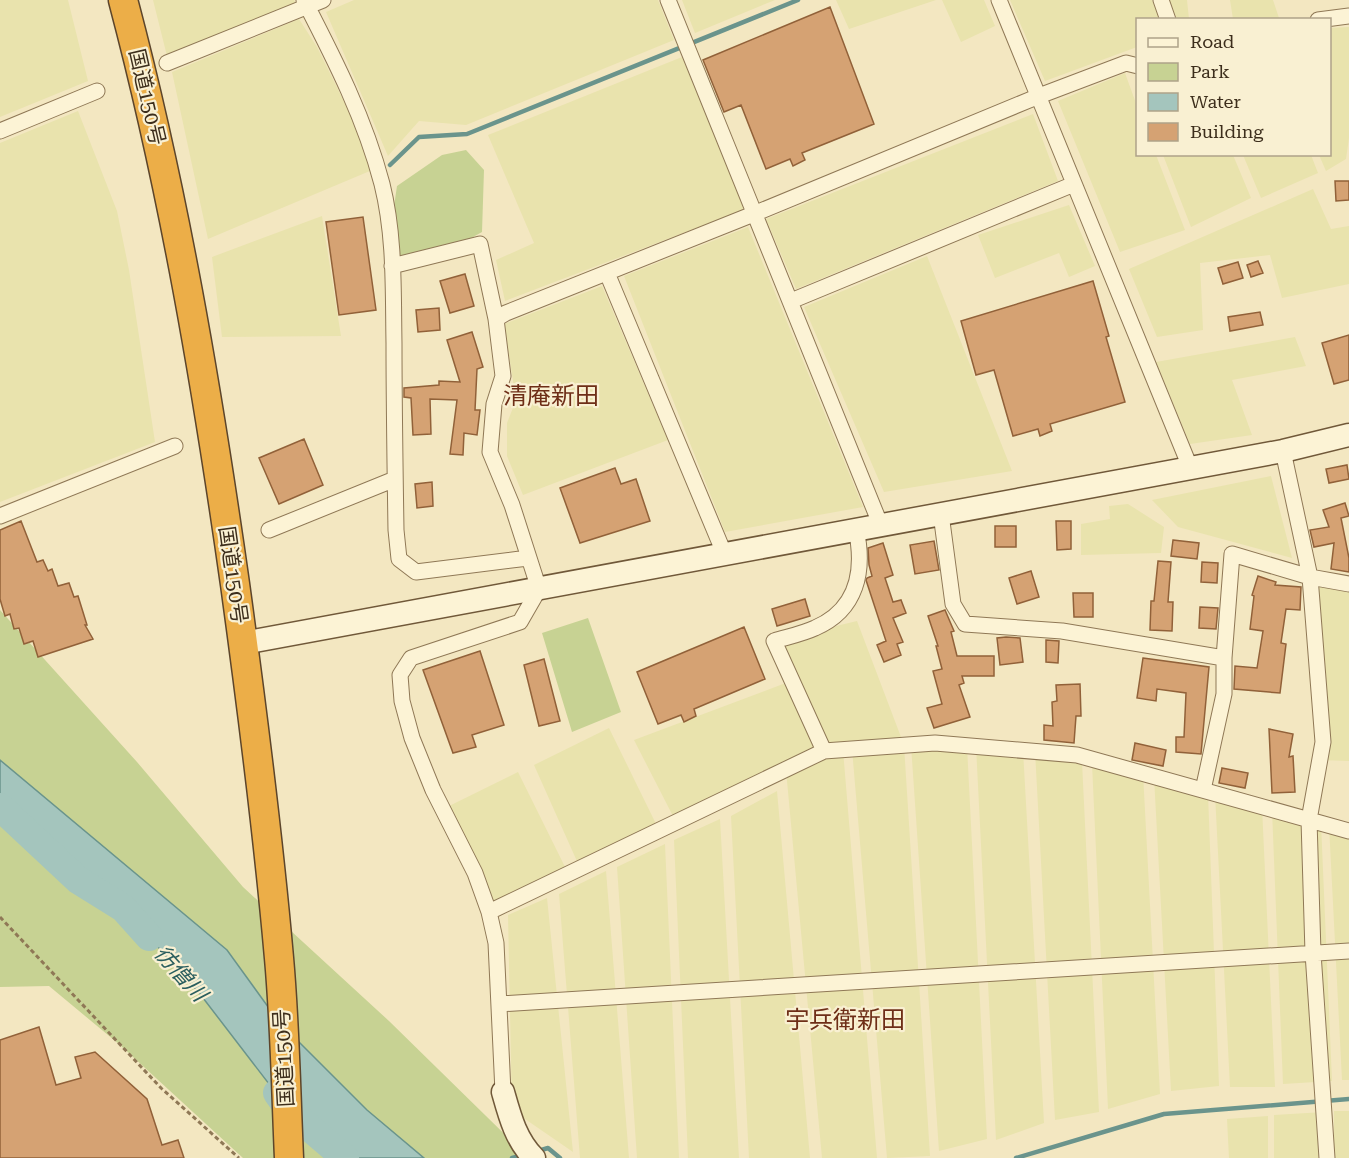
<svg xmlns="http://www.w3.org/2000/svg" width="1349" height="1158" viewBox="0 0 1349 1158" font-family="'Roboto Serif','Noto Sans JP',serif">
  <rect width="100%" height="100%" fill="#f3e7c1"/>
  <!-- farmland -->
  <path fill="#e9e3ad" d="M0,0H68L88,81L0,117Z
    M153,0H294L296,4L167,56Z
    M354,0H658L674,40L466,125L419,121L388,156L326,12Z
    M682,0H775L695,33Z
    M836,0H936L849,29Z
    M942,0H984L995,26L961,42Z
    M1010,0H1152L1160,19L1138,20L1137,47L1045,81Z
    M1167,0H1187L1189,19H1177Z
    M1230,0H1273L1279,18L1233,19Z
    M299,19L317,47L377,168L208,239L172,72Z
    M1349,27V138L1346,159L1326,171L1319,155L1330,154V28Z
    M682,57L746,209L505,301L496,260L534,243L488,135Z
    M1125,73L1137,106L1138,154L1156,155L1185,230L1120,252L1058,101Z
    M78,111L117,211L129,270L155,442L0,502V143Z
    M1033,114L1058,181L796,289L766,219Z
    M1163,155H1233L1251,198L1191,227Z
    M1243,155H1311L1318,173L1261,198Z
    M1313,189L1331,229L1349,226V284L1282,298L1270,255L1200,263L1203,330L1157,337L1129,269Z
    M1069,205L1095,266L1069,277L1059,253L995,278L978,235Z
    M322,216L341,336L222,337L212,257Z
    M748,227L863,507L725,532L624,276Z
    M927,256L1012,471L884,492L804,307Z
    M602,286L668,440L523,495L507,456V423L516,400L504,324Z
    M1295,337L1306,366L1232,380L1252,435L1190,444L1156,362Z
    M1271,476L1292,558L1178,527L1152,500Z
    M1128,504L1164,527L1161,553L1081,555V524L1110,519L1109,506Z
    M1310,577L1349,586V761L1320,760Z
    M857,621L904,745L930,1156L887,1158L852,749L843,750L877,1158H822L786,770L676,822L634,740L791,681L774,641Z
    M609,728L659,830L580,868L534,765Z
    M911,745L967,746L987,1139L939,1151Z
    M976,746L1023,750L1044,1123L996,1140Z
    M1035,751L1082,762L1099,1112L1055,1120Z
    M1092,764L1143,773L1160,1094L1108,1109Z
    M518,772L568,873L489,912L443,809Z
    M1154,777L1208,794L1219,1086L1171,1091Z
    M777,791L810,1158H749L731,816Z
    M1215,794L1262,807L1275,1087H1230Z
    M1272,810L1321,823L1332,1081L1283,1084Z
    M720,819L739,1158H688L674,840Z
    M1329,825L1349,831V1080H1342Z
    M665,844L679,1158H637L617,867Z
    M606,871L629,1158H580L559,894Z
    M547,898L573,1152L512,1110L508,915Z
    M1334,1111H1349V1158H1334Z
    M1324,1112L1327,1158H1274V1115Z
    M1268,1116V1158H1229L1227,1119Z"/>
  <!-- green -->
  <path fill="#c7d293" d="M466,150L484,170L482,232L446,252L392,266L390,233L397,186L442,155Z
    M0,610L137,762L243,887L389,1021L529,1158H243L120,1045L49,986L0,987Z
    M588,618L621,712L572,732L542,633Z"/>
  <!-- water -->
  <path fill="#a4c5bd" stroke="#6a948c" stroke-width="1.5" d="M0,760L227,950L279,1022L367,1110L424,1158H356L289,1110L200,994L123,908L0,806Z"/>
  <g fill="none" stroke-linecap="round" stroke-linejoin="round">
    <!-- stream -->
    <path stroke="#6a948c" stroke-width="4.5" d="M390,165L419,137L467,134L798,0
      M538,1151L548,1148L560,1158
      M512,1158L524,1155
      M1016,1158L1164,1114L1349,1099"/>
    <!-- river -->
    <path stroke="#a4c5bd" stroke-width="28" d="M0,807L78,880L123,908L149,937
      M277,1093L289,1110L345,1158"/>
  </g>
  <!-- building -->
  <path fill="#d5a273" stroke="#916139" stroke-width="1.5" d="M830,7L874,124L802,153L805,160L793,166L790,159L766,169L741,105L724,112L703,60Z
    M1335,181H1349V200L1336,201Z
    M363,217L376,310L339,315L326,222Z
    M1258,261L1263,273L1251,277L1247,265Z
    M1238,262L1243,278L1223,284L1218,268Z
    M465,274L474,306L450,313L440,281Z
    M1093,281L1109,336L1106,337L1125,402L1050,424L1052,431L1040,436L1038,429L1013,436L994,370L976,375L961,321Z
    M439,308L440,330L418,332L416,310Z
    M1260,312L1263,325L1230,331L1228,317Z
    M472,332L483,367L477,369L475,410H480L477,435L464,433L463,455L450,454L457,400L430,399L431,434L413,435L411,398L404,397V388L439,385V381L460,382L447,340Z
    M1349,335V380L1334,384L1322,343Z
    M304,439L323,485L279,504L259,458Z
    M1347,465L1349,479L1329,483L1326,469Z
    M615,468L621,484L636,479L650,521L580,543L560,488Z
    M432,482L433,506L417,508L415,484Z
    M1345,503L1349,516L1341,518L1349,558V572L1331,569L1334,543L1314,547L1310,530L1329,527L1323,510Z
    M21,521L37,562L43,560L48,571L52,569L58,586L69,583L74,597L78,596L87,625H85L93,639L38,657L33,641L24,644L19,628L14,629L10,614L5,616L0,599V530Z
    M1056,521H1071V549L1057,550Z
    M995,526H1016V547H995Z
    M1173,540L1199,543L1197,559L1171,556Z
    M934,541L939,570L915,574L910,545Z
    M883,543L893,575L885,578L893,602L901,600L906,613L893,618L903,642L897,644L901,655L884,662L877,645L886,641L866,580L867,578L872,576L869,565L868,548Z
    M1158,561L1171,562L1168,602H1173L1172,631L1150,630L1151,601H1154Z
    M1202,562L1218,563L1217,583L1201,582Z
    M1031,571L1039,597L1017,604L1009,578Z
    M1258,576L1276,582L1275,585L1301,587L1300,610L1286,609L1281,643L1286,644L1280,693L1234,689L1235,666L1257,668L1263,631L1250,629L1254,596L1252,595Z
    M1073,593H1093V617H1074Z
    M805,599L810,616L777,626L772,609Z
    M1200,607L1218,608L1216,629L1199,628Z
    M945,610L954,631L951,632L957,656H994V676H962L964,683L959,685L970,717L934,728L927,708L942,704L933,671L942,669L936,646H938L928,616Z
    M744,627L765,679L694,709L696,716L684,722L681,715L658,724L637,672Z
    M1006,637L1020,638L1023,662L1000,665L997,638Z
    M1046,640L1059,641L1058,663L1046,662Z
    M480,651L504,725L472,735L476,747L453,753L423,670Z
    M1143,658L1209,667L1201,754L1176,752V737H1184L1186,693L1157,689L1156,701L1137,698Z
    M544,659L560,721L539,726L524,665Z
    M1080,684L1081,716H1076L1074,743L1044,740V725L1053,726L1052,702L1057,701L1056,685Z
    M1269,729L1293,734L1289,757L1293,756L1295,792L1272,793Z
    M1135,743L1166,750L1163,766L1132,760Z
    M1222,768L1248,773L1245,788L1219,783Z
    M39,1027L56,1085L81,1078L75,1057L95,1052L147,1099L162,1145L178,1140L184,1158H0V1040Z"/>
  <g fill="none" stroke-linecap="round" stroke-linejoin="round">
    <!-- street casing -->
    <g stroke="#8f7856" stroke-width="17">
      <path id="street" d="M304,0C335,60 365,119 382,184C395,236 393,290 394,343C394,405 395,467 396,530L399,559L416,572L528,558
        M668,0L881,526
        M999,0L1190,467
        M1161,0L1168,20
        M1318,20L1349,16
        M167,63L323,0
        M0,131L97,91
        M392,266L480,244L496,319L503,376L494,404L490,452L512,505L539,589L520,622L411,658L400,675L402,701L412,738L433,790L475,873L489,912L496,943L503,1092
        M607,273L724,553
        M791,301L1074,184
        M496,319L506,313L756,213L1039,96L1126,63L1138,66
        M1283,451L1310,577L1323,742L1309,820L1313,953L1327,1158
        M941,514L953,604L965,624L1062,631L1224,658
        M0,516L175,446
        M269,530L395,479
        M824,751L774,641C787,637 802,634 815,628C857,610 865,571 856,529
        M1203,790L1224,694V658L1232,554L1310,577L1349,584
        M489,912L824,751L935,743L1077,755L1349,831
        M499,1004L1349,951"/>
    </g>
    <!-- secondary casing -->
    <g stroke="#705839" stroke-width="25">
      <path id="secondary" d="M243,643L1283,451L1349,435
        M503,1092C510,1117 516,1140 534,1158"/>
    </g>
    <!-- highway casing -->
    <g stroke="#5c452b" stroke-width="31">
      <path id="highway" d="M123,0C174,192 207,387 235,584C252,708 268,833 279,958C285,1024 286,1091 289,1158"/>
    </g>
    <!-- path -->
    <path stroke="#8f7856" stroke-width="3" stroke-dasharray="4.5 3" stroke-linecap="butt" d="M0,917L161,1088L239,1158"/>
    <!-- street -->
    <use href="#street" stroke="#fcf3d5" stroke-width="15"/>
    <!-- secondary -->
    <use href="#secondary" stroke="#fcf3d5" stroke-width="22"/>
    <!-- highway -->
    <use href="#highway" stroke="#ecae48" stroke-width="28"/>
  </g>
  <g text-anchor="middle" stroke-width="4.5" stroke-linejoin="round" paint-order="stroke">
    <!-- street labels -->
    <g font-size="21" fill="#3d2e1c" stroke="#f9f0d2">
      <text transform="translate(147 97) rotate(77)" y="7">国道150号</text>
      <text transform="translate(233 575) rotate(82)" y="7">国道150号</text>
      <text transform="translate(284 1058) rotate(-93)" y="7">国道150号</text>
    </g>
    <!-- water labels -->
    <g font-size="22" font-style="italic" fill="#2a5e5e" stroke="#f9f0d2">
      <text transform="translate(181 973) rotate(48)" y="8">彷僧川</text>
    </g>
    <!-- quarter labels -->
    <g font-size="24" fill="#6e2e17" stroke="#f9f0d2">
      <text x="551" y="404">清庵新田</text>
      <text x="845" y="1028">宇兵衛新田</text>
    </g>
  </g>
  <!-- legend -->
  <rect x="1136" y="18" width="195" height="138" fill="#f9f0d2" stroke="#aea289" stroke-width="1.5"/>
  <rect x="1148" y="38" width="30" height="9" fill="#fcf3d5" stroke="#aea289" stroke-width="1.5"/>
  <text x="1190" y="48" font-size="18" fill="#3d2e1c">Road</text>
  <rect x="1148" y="63" width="30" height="18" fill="#c7d293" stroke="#aea289" stroke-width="1.5"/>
  <text x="1190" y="78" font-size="18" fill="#3d2e1c">Park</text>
  <rect x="1148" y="93" width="30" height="18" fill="#a4c5bd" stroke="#aea289" stroke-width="1.5"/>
  <text x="1190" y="108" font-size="18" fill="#3d2e1c">Water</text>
  <rect x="1148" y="123" width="30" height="18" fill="#d5a273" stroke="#aea289" stroke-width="1.5"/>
  <text x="1190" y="138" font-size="18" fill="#3d2e1c">Building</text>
</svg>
